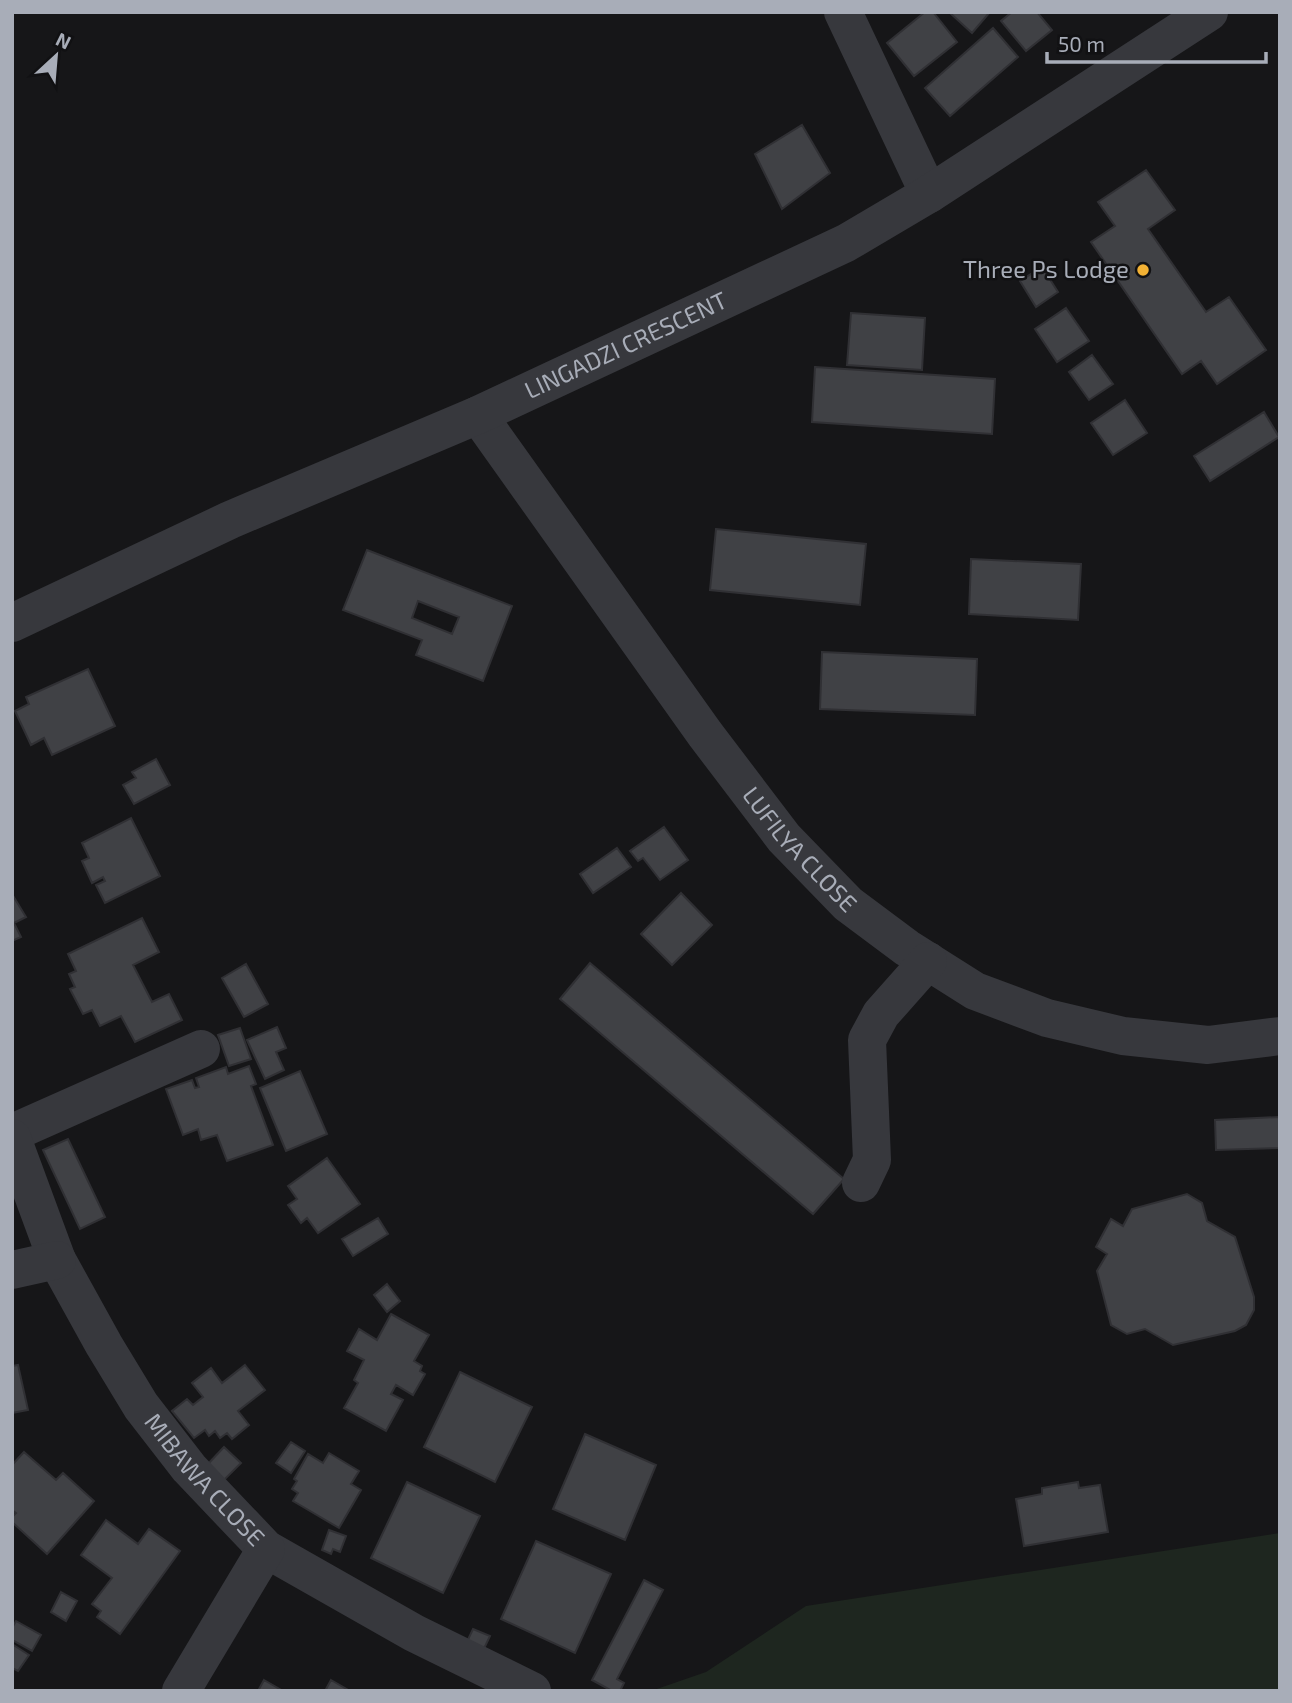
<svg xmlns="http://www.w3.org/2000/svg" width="1292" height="1703" viewBox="0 0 1292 1703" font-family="'Exo 2',sans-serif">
  <rect width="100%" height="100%" fill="#161618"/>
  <!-- green -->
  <path fill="#1e261f" d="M1280,1533V1691H651L706,1672L806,1606Z"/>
  <!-- building -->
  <path fill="#404145" stroke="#303034" stroke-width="2" fill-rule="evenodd" d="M925,12H933L957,42L914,76L887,43Z
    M949,12H990L972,33Z
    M1012,12H1037L1052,30L1026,51L1001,21Z
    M993,28L1018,57L950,116L925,88Z
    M802,125L830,173L782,209L755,154Z
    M1146,170L1175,210L1148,229L1206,312L1229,297L1266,350L1217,384L1201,361L1182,374L1091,242L1115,226L1098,202Z
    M1042,267L1058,292L1036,307L1020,281Z
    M1066,308L1089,341L1057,362L1035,329Z
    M851,313L925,318L922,370L847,365Z
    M1092,355L1113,384L1089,400L1069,372Z
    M815,367L995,379L992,434L812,422Z
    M1125,400L1147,433L1113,455L1091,423Z
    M1264,412L1279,437L1210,481L1194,456Z
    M716,529L866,544L860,605L710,590Z
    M367,550L512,606L483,681L416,655L422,640L343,610ZM418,601L459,617L452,634L412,618Z
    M971,559L1081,564L1078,620L969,614Z
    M822,652L977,659L975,715L820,709Z
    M88,669L115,726L52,755L44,738L31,745L15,711L29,704L26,697Z
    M156,759L170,785L134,804L123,785L136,778L132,772Z
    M131,818L160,876L105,903L96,885L105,881L103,877L92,883L82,861L89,858L82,843Z
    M664,827L688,860L660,880L643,858L638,861L630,851Z
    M617,848L631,867L593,893L580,874Z
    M681,893L712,925L672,965L641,934Z
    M12,894L26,917L14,923L21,937L12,941Z
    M142,918L159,952L133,965L152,1002L169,994L182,1020L135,1042L121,1016L100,1026L92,1010L83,1014L70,989L75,987L69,974L76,971L68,954Z
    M590,963L844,1179L813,1214L560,999Z
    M246,964L268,1004L244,1017L222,978Z
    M277,1027L286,1048L276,1052L284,1070L265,1079L247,1040Z
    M240,1028L251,1059L229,1066L218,1035Z
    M249,1066L256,1084L251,1086L273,1145L227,1161L217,1135L201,1140L198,1129L183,1135L166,1089L192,1080L195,1088L199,1087L196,1078L226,1067L228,1074Z
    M300,1071L327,1134L286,1151L260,1088Z
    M1280,1117V1148L1216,1150L1215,1120Z
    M68,1139L105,1217L80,1229L43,1150Z
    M327,1158L360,1204L318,1233L307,1218L301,1223L288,1205L297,1199L288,1186Z
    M1187,1194L1202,1203L1207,1221L1235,1237L1254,1297V1310L1246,1325L1235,1331L1173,1345L1145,1329L1127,1334L1111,1325L1097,1271L1107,1254L1096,1247L1111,1219L1123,1226L1132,1209Z
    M378,1218L388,1234L353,1256L342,1239Z
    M387,1284L400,1301L387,1312L374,1295Z
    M391,1314L429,1335L414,1361L422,1366L420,1371L425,1374L413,1395L396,1385L391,1394L403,1400L386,1431L344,1408L358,1383L354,1380L364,1360L347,1351L359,1329L377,1340Z
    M18,1365L28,1410L12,1413V1366Z
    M245,1365L265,1390L238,1411L249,1425L232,1439L227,1433L220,1438L215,1431L209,1436L205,1430L194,1438L172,1411L187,1399L193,1405L203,1397L192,1383L211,1368L222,1383Z
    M460,1372L532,1407L495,1482L424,1447Z
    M585,1434L656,1465L625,1540L553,1509Z
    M291,1442L305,1451L291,1473L276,1463Z
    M224,1447L241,1463L224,1480L207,1465Z
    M24,1452L56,1480L63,1473L94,1501L47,1554L12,1522V1517L16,1513L12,1510V1465Z
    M329,1453L359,1471L351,1484L361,1490L339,1528L293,1501L298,1493L292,1489L297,1481L294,1479L308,1454L323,1463Z
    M407,1482L480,1516L443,1593L371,1558Z
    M1078,1482L1079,1488L1100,1485L1108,1532L1024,1546L1016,1499L1042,1494V1488Z
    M106,1520L138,1544L149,1529L180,1551L120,1634L97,1617L101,1611L92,1604L112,1578L81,1555Z
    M329,1530L346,1536L340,1552L333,1549L331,1554L322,1550Z
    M536,1541L611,1574L575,1653L501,1619Z
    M644,1580L663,1590L617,1679L624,1683L620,1691H612L592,1680Z
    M61,1592L77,1601L66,1621L51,1612Z
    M16,1621L41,1635L32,1651L12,1640V1628Z
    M473,1629L490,1636L480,1657L463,1650Z
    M12,1644L29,1655L18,1671L12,1668Z
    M264,1680L283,1691H258Z
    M331,1680L350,1691H325Z"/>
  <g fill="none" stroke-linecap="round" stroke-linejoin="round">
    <!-- minor -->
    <g stroke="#37383d" stroke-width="38">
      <path d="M843,12L929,194"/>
      <path id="s1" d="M478,415L705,734L784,838L848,904L907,948L975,991L1047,1018L1123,1036L1208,1045L1280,1036"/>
      <path id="s2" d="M12,623L230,520L478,415L846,243L929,194L1209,12"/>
      <path d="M12,1133L201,1049"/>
      <path id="s3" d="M12,1138L57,1260L104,1345L141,1406L189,1468L266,1549L414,1633L532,1691"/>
      <path d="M861,1183L872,1160L867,1040L881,1014L928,961"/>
      <path d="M12,1270L57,1260"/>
      <path d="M181,1691L266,1549"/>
    </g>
  </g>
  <!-- markers -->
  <circle fill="#f2b134" stroke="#111113" stroke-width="2.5" cx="1143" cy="270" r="7"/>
  <g text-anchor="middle" stroke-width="5" stroke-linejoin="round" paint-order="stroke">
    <!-- poi labels -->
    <g font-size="24" fill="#a8adb8" stroke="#111113" text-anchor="end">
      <text x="1129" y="278">Three Ps Lodge</text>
    </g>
    <!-- street labels -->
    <g font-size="24" fill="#a8adb8" stroke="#111113">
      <text dy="8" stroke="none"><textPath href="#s2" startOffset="674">LINGADZI CRESCENT</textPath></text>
      <text dy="8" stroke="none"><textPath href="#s1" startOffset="541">LUFILYA CLOSE</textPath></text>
      <text dy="8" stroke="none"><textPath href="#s3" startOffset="396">MIBAWA CLOSE</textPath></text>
    </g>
  </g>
  <!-- border -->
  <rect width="1292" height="1703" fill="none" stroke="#a8adb8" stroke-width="28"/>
  <!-- north arrow -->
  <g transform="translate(56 56) rotate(26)" stroke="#111113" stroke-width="5" paint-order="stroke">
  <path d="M0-5L12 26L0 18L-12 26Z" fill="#a8adb8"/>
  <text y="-10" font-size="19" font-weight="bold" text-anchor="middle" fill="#a8adb8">N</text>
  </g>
  <!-- scale -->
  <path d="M1047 52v10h219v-10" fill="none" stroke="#a8adb8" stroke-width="3.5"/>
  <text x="1058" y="52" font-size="21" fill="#a8adb8" stroke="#111113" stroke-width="5" paint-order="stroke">50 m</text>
</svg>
